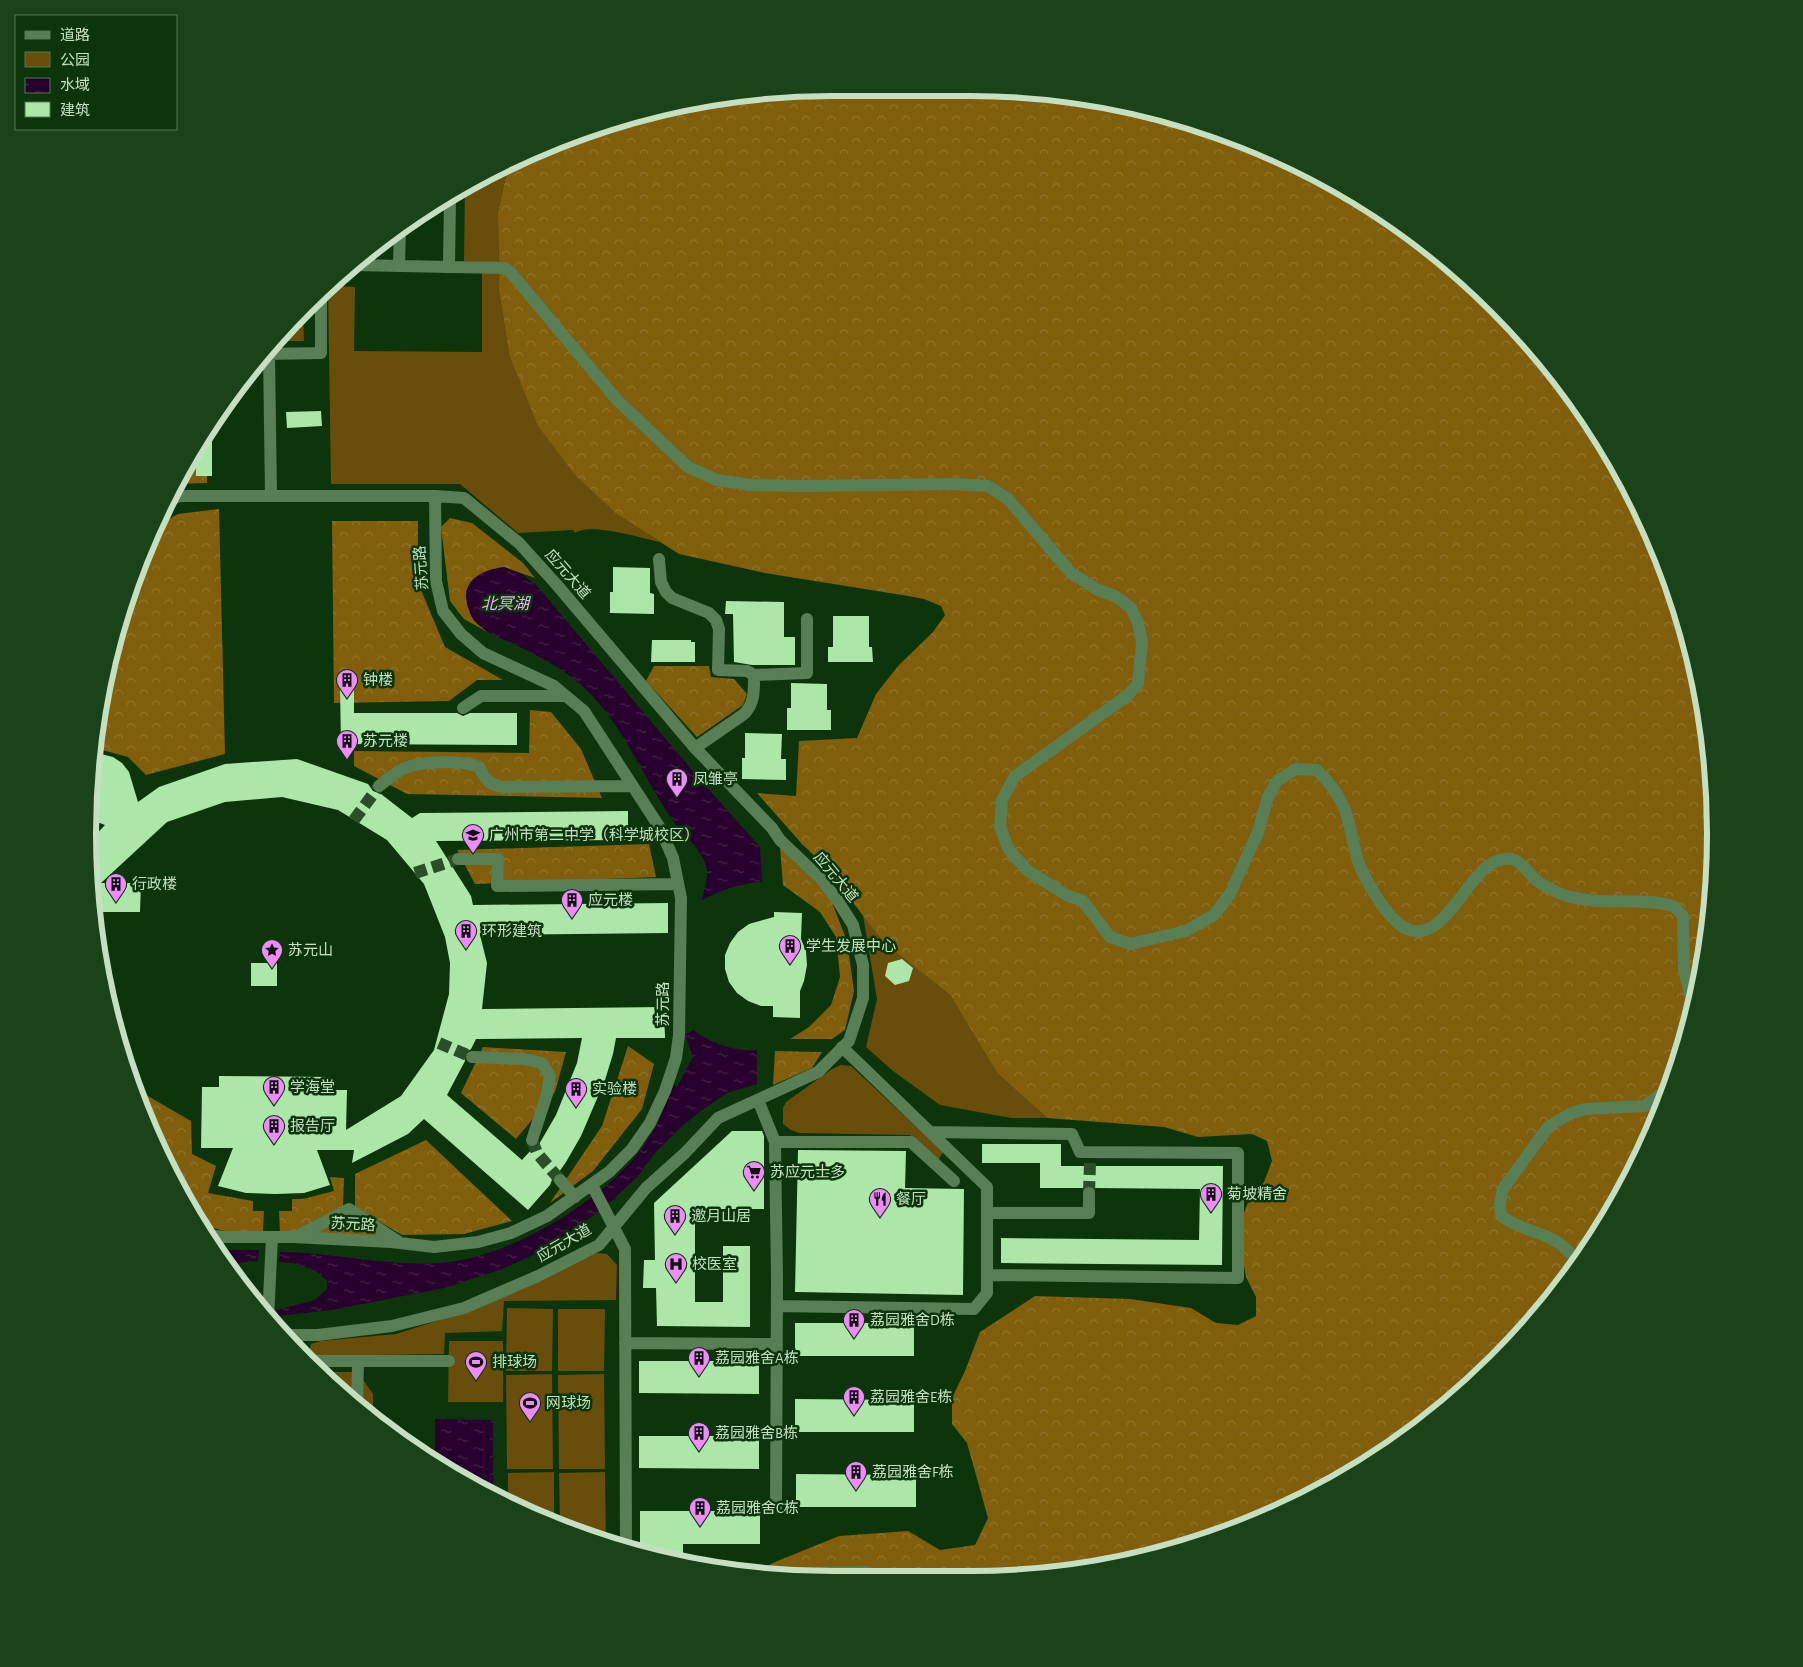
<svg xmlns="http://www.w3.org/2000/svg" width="1803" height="1667" viewBox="0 0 1803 1667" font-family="'Alegreya Sans','Noto Sans SC',sans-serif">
  <defs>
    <pattern id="forest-crowns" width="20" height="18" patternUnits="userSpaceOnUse" patternTransform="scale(1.25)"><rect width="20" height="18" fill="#805e0c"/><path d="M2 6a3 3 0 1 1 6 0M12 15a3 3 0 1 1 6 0" fill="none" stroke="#90752e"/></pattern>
    <pattern id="water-ripples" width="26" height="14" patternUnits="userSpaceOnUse" patternTransform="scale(1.25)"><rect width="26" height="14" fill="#28002d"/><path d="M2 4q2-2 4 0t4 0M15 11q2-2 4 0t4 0" fill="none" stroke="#46254a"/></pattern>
  </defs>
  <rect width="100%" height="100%" fill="#0c350b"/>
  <!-- green -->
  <path fill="#694d0b" d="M509,162L498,212L499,291L509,354L618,515L660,542C641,538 590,522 575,533L573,530L518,533L460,484H331L328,289L332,286L355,287L354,351L482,352V262L464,261L465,188Z
    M303,313L304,341H273Z
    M863,915L884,943L950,995L997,1073L1047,1118H1011L940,1105L893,1071L866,1047L877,999Z
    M841,1065L851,1066L943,1152L938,1161L910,1135L799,1133L791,1130L783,1124V1108L786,1102L832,1069Z
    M596,1253L607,1254L617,1265L616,1300L504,1301L502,1331L445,1333L444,1354L308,1356L311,1344L321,1341L396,1334L478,1308Z
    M507,1308L553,1309L552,1371H506Z
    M558,1309H605L604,1371H558Z
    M449,1341H503V1402H448Z
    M319,1372H354V1403L347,1398V1390H337Z
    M552,1374L553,1469H507L506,1375Z
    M604,1374L605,1469H559L558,1375Z
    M361,1377L373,1394V1406H360Z
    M554,1472V1522L508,1501V1473Z
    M605,1472L606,1543L594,1540L560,1525L559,1473Z"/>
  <!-- forest -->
  <path fill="url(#forest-crowns)" d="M833,88L1018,89L1115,102L1255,144L1384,213L1497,306L1590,419L1659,548L1701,688L1715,834L1701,979L1659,1119L1590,1248L1497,1361L1384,1454L1255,1523L1115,1565L970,1579L753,1574L775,1562L839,1536L908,1531L940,1550L975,1545L988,1518L967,1443L952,1424V1398L965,1371L980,1332L1035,1296L1130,1299L1191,1308L1216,1323L1238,1325L1256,1316V1297L1246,1277L1243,1260L1244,1213L1249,1200L1264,1182L1272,1161L1267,1141L1252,1134L1198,1137L1164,1127L1047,1118L997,1073L950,995L884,943L825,866L802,844L757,793L796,796L799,741L857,738L876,694L898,666L933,632L945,615L941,606L924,599L908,596L765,573L679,554L618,515L576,476L538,426L509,354L499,291L498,212L509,162L594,127L688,102Z
    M207,433V483L176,484L187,461Z
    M219,509L225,754L146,775L128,757L95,748L113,640L144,548L155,527L178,514Z
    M450,518L472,523L523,563L535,578L504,567L473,620L489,633L464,619L450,601L441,527Z
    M332,521H418V583L445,647L503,680H477L449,701L334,703Z
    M654,666H709L711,677L734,679L747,694L743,705L697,737L646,681Z
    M530,710L551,712L581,749L602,798L407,794L354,766V751L529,753Z
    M649,844L656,877L475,884L457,850Z
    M780,847L829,895L847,941L854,991L845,1030L832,1039H790L809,1027L831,1005L840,977L836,937L820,912L783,885Z
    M628,1046L654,1064L642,1109L593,1171L550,1203L602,1126Z
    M483,1047L566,1052L555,1092L516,1139L461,1093Z
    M775,1051L822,1052L812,1068L773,1085Z
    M133,1080L146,1095L191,1121L192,1154L216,1166L208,1193L253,1201V1211H264L263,1232L225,1231L201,1225L144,1119Z
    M426,1140L512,1221L464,1234L402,1235L355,1207V1174Z
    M330,1177L344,1178L343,1207L292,1233H280L279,1211H292V1199H303L334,1191Z
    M350,1215L387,1239L305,1235Z"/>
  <!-- water -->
  <path fill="url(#water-ripples)" d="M504,567L522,574L538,587L696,775L760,847L762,882C739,883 722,890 702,900C704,890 710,874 705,863C697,844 681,833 669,815C637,767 617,710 569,675C552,663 534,654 516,645C502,639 484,633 474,620C472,618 470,613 469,610C458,582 480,570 504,567Z
    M693,1030C711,1043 734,1052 757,1050V1084L727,1093L702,1110L681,1127L655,1153L637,1177L604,1208L546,1249L502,1269L444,1288L332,1310L277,1316V1310L315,1300L327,1289V1281L315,1270L293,1263L279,1262L280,1252C335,1252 394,1269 450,1262C516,1254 611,1196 647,1141C659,1123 666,1104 673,1083L677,1087L693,1057L685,1035Z
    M215,1250H259L258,1261H250L227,1266Z
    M435,1419L493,1420V1494L460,1479L435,1461Z"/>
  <!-- building -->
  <path fill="#ade6a9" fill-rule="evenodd" d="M321,411L322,426L287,428L286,412Z
    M212,427V476H196V449Z
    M613,567L650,568V593L654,594V614L610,613V592H613Z
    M726,601L784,602V637H795V665H752L734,662L733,614H725Z
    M833,616H869V647H872L873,662H828V647H833Z
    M652,640H691V642H695V662H651Z
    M791,683L827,684V710H831V730H787V708H791Z
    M340,686H354V713H457L463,716L470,713H517V745L341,744Z
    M745,733L782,734L781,759H786V780L742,779V758H745Z
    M101,754L113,757L122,763L129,772L138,802L159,787L225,764L297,759L368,784L373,791L381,794L412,818L420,813L628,811V840L436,841L471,896L473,905L668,903V933L480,935L487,963L482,1009L664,1007L665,1038H616L613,1054L605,1080L581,1136L566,1162L559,1172L553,1177L550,1185L528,1210L424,1119L408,1134L352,1163L354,1150H317L330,1185L304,1193L275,1194L246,1193L218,1186L233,1148H201L202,1087H219V1076L330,1077L329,1090H347L346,1130L401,1096L434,1050L449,994L450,963L445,937L424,884L387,840L338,810L282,797L225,802L167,822L101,883H141L140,912H93L89,883V842L105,825L89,819V785L94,755ZM582,1038L577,1063L556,1115L538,1146L533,1148L522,1160L447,1095L465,1061V1053L471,1049L476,1039Z
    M774,912L802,913L801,939L806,951L807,965L804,981L800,991V1018L773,1017V1006H761L748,1001L737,993L729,982L725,969V955L730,943L738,932L749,924L774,917Z
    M902,959L913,968L909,981L895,985L885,976L888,963Z
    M251,963H277V986H251Z
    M732,1131H762L764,1136V1209H695V1302H723V1246H750V1327L657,1326L656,1288H643L644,1260H655L654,1203Z
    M982,1144H1061V1166H1223L1222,1265L1001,1263V1238L1199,1240L1200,1189L1095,1188L1089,1185L1083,1188H1040V1163H982Z
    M798,1150L906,1151L905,1188L964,1189L963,1295L795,1292Z
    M795,1323H914V1356H795Z
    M639,1361H759V1394L639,1393Z
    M795,1399L914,1400V1432H795Z
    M639,1436H759V1469L639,1468Z
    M796,1474L916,1475V1507H796Z
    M640,1511H760V1544H683V1561L640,1551Z"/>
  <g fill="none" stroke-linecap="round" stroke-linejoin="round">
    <!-- minor-tunnel -->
    <path stroke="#284f26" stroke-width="12" stroke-dasharray="12 6" stroke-linecap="butt" d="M354,820L379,786
      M415,873L458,859
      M439,1043L472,1057
      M532,1140L537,1153L560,1180
      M1089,1193L1090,1163"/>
    <!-- minor -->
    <path stroke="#587e55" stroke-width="12" d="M354,265L449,267L450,198
      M399,266L400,229
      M449,267L505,268L512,274L617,400L688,467L717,480L751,485L803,486L952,484L988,486L1008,499L1071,573L1098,590L1115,596L1131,608L1138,623L1142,642L1138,684L1127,696L1015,776L1002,800L1000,827L1009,850L1028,871L1068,896L1083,901L1110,937L1130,944L1186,931L1214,915L1230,894L1258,832L1268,797L1277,781L1296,769L1317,770C1329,782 1339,794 1345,810C1352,829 1353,850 1361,869C1369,886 1386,916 1403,927C1442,951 1466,872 1497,861C1521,852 1524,872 1540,883C1548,888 1561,895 1571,897C1580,899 1591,901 1601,901C1617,902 1663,899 1676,908C1678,910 1681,914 1683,916L1684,970L1693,1006
      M264,354L321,353V296
      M269,354L271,496
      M167,501L180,496H435L464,498L519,543L557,585L695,748L772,828L780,840L821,879L838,901L853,925L863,965V998L849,1041L818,1072L718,1118L685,1153L646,1188L599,1245L538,1276L464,1308L392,1326L318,1335H282
      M659,559L661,582L666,592L672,598L709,613L716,620L719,629L718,670L747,671L754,675C754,690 755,703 744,714L695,748
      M754,675L807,673V619
      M463,708L481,696H565
      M379,786C387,780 395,772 405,768C422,761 462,760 479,767C485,779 488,784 502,787L632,786
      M458,859H498L497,886L678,884
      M842,1047L987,1187V1275L1238,1278V1153L1080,1152L1072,1134L930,1132
      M472,1057L524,1059L542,1063L550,1076L547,1094L532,1140
      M758,1100L775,1142L777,1278L776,1508
      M775,1142H911L954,1181
      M560,1180L575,1197
      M592,1185L625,1249L626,1548
      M987,1213H1089V1193
      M206,1235L224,1237H294L391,1242L434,1247L478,1242L511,1233L547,1216L609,1172L632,1149L650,1123L665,1091L676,1058L679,1035L681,898L673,858L660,828L584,711L554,686L483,653L461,634L443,611L436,581L435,496
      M296,1237L349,1209L399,1242
      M1578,1262C1570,1252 1560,1242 1548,1237C1532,1230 1516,1227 1501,1216L1500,1204L1503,1189L1548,1127L1569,1114L1585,1109L1645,1106L1665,1091L1676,1057L1679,1052
      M777,1306L974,1309L987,1293V1275
      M268,1319L272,1237
      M625,1343L777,1344
      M309,1361H449
      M357,1405L358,1362
      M817,1575L824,1573L866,1572L877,1577"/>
  </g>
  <!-- icons -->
  <defs>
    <g id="building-pin" transform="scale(1.125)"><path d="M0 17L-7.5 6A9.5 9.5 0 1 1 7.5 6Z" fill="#ed8cf9" stroke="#0c350b"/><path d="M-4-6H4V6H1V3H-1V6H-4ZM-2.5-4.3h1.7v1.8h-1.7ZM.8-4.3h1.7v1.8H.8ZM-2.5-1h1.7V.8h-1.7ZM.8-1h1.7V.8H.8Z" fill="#111"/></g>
    <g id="school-pin" transform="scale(1.125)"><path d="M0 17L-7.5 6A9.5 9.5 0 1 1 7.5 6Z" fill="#ed8cf9" stroke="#0c350b"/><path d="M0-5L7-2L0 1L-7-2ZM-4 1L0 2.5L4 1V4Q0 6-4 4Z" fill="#111"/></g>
    <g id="sight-pin" transform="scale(1.125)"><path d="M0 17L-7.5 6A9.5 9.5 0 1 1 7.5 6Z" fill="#ed8cf9" stroke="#0c350b"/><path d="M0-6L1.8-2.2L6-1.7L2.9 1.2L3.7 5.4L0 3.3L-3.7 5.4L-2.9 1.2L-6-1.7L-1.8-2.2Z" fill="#111"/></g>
    <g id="supermarket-pin" transform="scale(1.125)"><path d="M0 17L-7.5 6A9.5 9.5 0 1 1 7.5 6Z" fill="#ed8cf9" stroke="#0c350b"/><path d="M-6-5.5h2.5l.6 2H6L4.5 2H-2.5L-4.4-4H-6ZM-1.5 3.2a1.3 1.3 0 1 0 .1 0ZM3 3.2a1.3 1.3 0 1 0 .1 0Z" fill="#111"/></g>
    <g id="restaurant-pin" transform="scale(1.125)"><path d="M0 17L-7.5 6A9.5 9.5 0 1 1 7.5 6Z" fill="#ed8cf9" stroke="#0c350b"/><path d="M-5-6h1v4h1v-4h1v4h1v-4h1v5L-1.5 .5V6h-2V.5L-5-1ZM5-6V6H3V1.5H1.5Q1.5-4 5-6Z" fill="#111"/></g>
    <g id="hospital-pin" transform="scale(1.125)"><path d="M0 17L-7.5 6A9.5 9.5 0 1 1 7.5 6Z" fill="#ed8cf9" stroke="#0c350b"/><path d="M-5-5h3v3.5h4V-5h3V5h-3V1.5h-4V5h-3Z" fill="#111"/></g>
    <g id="stadium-pin" transform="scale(1.125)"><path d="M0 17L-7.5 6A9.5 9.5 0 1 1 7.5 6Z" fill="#ed8cf9" stroke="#0c350b"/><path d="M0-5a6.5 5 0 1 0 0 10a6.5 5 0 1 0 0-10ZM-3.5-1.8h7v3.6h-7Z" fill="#111"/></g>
  </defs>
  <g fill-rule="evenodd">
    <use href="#building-pin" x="347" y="680"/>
    <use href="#building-pin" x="347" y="741"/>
    <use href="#building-pin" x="677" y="779"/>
    <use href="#school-pin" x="473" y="835"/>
    <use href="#building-pin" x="116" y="884"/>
    <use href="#building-pin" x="572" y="900"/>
    <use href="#building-pin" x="466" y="931"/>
    <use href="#building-pin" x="790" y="946"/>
    <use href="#sight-pin" x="272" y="950"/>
    <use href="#building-pin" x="274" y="1087"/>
    <use href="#building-pin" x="576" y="1089"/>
    <use href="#building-pin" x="274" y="1126"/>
    <use href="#supermarket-pin" x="754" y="1172"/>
    <use href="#building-pin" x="1211" y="1194"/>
    <use href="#restaurant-pin" x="880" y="1199"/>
    <use href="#building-pin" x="675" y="1216"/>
    <use href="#hospital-pin" x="676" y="1264"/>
    <use href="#building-pin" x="854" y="1320"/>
    <use href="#building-pin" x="699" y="1358"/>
    <use href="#stadium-pin" x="476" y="1362"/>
    <use href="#building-pin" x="854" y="1397"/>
    <use href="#stadium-pin" x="530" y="1403"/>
    <use href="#building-pin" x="699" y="1433"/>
    <use href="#building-pin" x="856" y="1472"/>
    <use href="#building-pin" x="700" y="1508"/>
  </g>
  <g text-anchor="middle" stroke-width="5" stroke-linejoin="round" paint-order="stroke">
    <!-- street labels -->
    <g font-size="15" fill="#c4e0c1" stroke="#0c350b">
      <text transform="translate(421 568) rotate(-94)" y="5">苏元路</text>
      <text transform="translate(568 574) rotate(49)" y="5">应元大道</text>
      <text transform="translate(836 877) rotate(50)" y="5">应元大道</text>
      <text transform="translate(663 1004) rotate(-90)" y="5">苏元路</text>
      <text transform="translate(353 1224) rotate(3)" y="5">苏元路</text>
      <text transform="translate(564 1243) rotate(-30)" y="5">应元大道</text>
    </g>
    <!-- poi labels -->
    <g font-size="15" fill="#c4e0c1" stroke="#0c350b" text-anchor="start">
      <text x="363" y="685">钟楼</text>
      <text x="363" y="746">苏元楼</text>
      <text x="693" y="784">凤雏亭</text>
      <text x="489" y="840">广州市第二中学（科学城校区）</text>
      <text x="132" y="889">行政楼</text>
      <text x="588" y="905">应元楼</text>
      <text x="482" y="936">环形建筑</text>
      <text x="806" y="951">学生发展中心</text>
      <text x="288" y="955">苏元山</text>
      <text x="290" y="1092">学海堂</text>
      <text x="592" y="1094">实验楼</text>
      <text x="290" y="1131">报告厅</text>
      <text x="770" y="1177">苏应元士多</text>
      <text x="1227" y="1199">菊坡精舍</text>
      <text x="896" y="1204">餐厅</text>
      <text x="691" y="1221">邀月山居</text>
      <text x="692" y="1269">校医室</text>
      <text x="870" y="1325">荔园雅舍D栋</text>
      <text x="715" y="1363">荔园雅舍A栋</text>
      <text x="492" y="1367">排球场</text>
      <text x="870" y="1402">荔园雅舍E栋</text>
      <text x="546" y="1408">网球场</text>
      <text x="715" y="1438">荔园雅舍B栋</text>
      <text x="872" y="1477">荔园雅舍F栋</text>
      <text x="716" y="1513">荔园雅舍C栋</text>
    </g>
    <!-- water labels -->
    <g font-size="16" font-style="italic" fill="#efaff6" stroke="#0c350b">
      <text x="505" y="609">北冥湖</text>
    </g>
  </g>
  <!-- crop -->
  <path d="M0 0H1803V1667H0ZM833 96H970A737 737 0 0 1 1707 833V834A737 737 0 0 1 970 1571H833A737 737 0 0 1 96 834V833A737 737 0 0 1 833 96Z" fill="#1b431a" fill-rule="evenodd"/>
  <path fill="none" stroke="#c4e0c1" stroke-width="6" d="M833 96H970A737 737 0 0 1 1707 833V834A737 737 0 0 1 970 1571H833A737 737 0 0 1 96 834V833A737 737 0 0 1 833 96Z"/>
  <!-- legend -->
  <rect x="15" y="15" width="162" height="115" fill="#0c350b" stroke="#567954"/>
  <rect x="25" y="31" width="25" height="8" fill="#587e55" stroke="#567954"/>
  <text x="60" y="40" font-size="15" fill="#c4e0c1">道路</text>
  <rect x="25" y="52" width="25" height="15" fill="#694d0b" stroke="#567954"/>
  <text x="60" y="65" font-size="15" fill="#c4e0c1">公园</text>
  <rect x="25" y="78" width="25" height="15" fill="url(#water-ripples)" stroke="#567954"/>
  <text x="60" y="90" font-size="15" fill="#c4e0c1">水域</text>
  <rect x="25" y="102" width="25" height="15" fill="#ade6a9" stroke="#567954"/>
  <text x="60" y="115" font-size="15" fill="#c4e0c1">建筑</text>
</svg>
